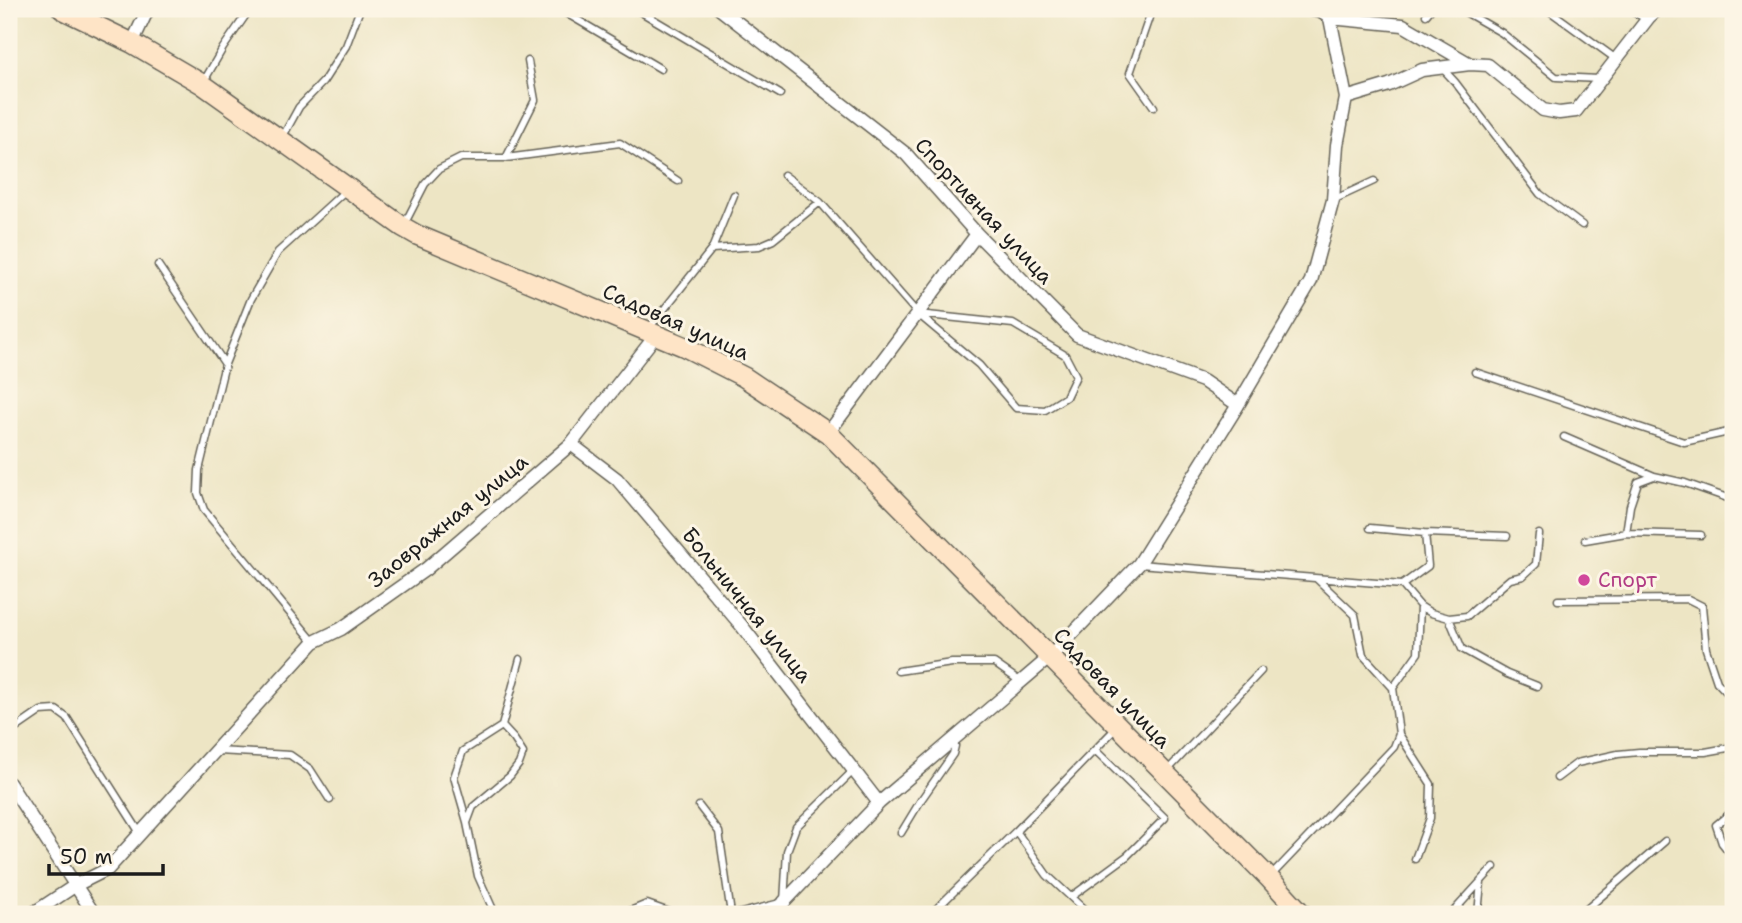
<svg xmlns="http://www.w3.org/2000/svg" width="1742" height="923" viewBox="0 0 1742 923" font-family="'Shantell Sans',sans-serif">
  <rect width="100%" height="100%" fill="#fcf5e5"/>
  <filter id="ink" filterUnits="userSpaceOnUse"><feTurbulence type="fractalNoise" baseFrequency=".0143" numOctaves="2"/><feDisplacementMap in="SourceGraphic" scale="14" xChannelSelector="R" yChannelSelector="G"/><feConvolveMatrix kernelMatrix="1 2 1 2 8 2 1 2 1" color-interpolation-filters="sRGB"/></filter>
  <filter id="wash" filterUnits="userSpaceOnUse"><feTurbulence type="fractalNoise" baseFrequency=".00686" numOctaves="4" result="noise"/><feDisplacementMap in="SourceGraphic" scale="28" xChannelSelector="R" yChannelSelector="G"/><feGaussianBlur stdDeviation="1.57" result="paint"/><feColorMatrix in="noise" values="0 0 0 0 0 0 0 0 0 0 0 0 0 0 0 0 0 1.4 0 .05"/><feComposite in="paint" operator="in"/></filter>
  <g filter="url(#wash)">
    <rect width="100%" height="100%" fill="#ede5c4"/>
  </g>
  <g filter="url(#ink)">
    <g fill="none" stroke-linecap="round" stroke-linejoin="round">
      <!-- lane casing -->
      <g stroke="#656257" stroke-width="9">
        <path id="lane" d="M559,9L661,69
          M636,9L780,94
          M1152,9L1130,73L1154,107
          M1460,9L1502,33L1556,77L1599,79
          M1547,9L1616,59
          M1426,15L1431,9
          M1442,68L1455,82L1540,194L1582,225
          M204,81L223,48L250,9
          M282,138L299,107L323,82L346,46L360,9
          M506,158L535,100L528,61
          M784,175L820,202L918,314L979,365L1016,408L1045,410L1066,397L1076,376L1065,355L1013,324L918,314
          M1333,200L1374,181
          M404,225L425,184L439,169L461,158H506L620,143L678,181
          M712,249L759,246L773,240L820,202
          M158,265L225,364
          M650,327L712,249L734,195
          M1475,372L1684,442L1733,431
          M1564,437L1654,476
          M1370,528L1425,533L1507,536
          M1626,533L1630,506L1638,482L1654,476L1685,483L1733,500
          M1585,540L1626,533L1701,535
          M1139,564L1402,585L1420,606L1431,613L1449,618L1467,616L1510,579L1523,576L1536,564L1539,534
          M1317,579L1355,615L1363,655L1393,688
          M1402,585L1428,566L1425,533
          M1558,600L1688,599L1702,606L1706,649L1717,682L1733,699
          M1449,618L1462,649L1507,674L1537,686
          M314,642L204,510L198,493L199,470L225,364L251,299L278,252L345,191
          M898,671L952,663H994L1021,682
          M9,733L41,711L56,710L67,718L140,833
          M1399,734L1431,784L1430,818L1415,859
          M217,751L290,755L310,769L330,800
          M1166,772L1261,671
          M1557,778L1577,763L1618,754L1639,752H1705L1733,747
          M699,806L719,832L731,914
          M1733,811L1716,825L1722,843L1733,857
          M467,822L454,777L463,751L502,726
          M1016,831L1047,875L1089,914
          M901,833L921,800L953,754L955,746L954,740
          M1270,877L1394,747L1399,734L1393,688L1418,653L1420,606
          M1071,897L1127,856L1165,818L1095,750
          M495,914L478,876L467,823L473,807L510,776L519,764L523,753L514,739L502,726L520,659
          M623,914L647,904L675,914
          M737,914L784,902L787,851L796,827L854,770
          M931,914L1016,831L1117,727
          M1451,914L1494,867
          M1478,914L1481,882
          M1581,914L1665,841"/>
      </g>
      <!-- street casing -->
      <g stroke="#656257" stroke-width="15">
        <path id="street" d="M720,9L906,154L977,234L1077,335L1203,381L1238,405
          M1634,9L1649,17
          M1330,18L1403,25L1470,64
          M132,43L148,9
          M1346,98L1389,85L1422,70L1470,64L1488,65L1543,110L1559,113L1576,111L1649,17L1658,9
          M828,433L977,234
          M571,444L617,479L741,625L879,803
          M9,783L94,914
          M32,914L76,885L108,869L314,642L341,629L426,569L571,444L656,335
          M776,914L784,902L879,803L1050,657L1139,564L1238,405L1311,281L1333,200L1337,145L1346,98L1330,18L1321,12L1308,9"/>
      </g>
      <!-- secondary casing -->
      <g stroke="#656257" stroke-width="22">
        <path id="secondary" d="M62,9L132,43L202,84L403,227L417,235L683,346L744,377L828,433L1269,878L1302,914"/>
      </g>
      <!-- lane -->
      <use href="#lane" stroke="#fff" stroke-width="6"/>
      <!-- street -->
      <use href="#street" stroke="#fff" stroke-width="12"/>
      <!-- secondary -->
      <use href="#secondary" stroke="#fee4c6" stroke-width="19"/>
    </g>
  </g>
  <!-- markers -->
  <circle fill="#d1479c" stroke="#fcf5e5" stroke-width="2.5" cx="1584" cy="580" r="7"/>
  <g text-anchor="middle" stroke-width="6" stroke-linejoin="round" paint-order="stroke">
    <!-- street labels -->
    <g font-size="21" fill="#1c1c1c" stroke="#fcf5e5">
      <text transform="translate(984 211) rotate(47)" y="7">Спортивная улица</text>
      <text transform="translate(676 322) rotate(24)" y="7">Садовая улица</text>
      <text transform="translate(448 521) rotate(-39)" y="7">Заовражная улица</text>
      <text transform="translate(747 605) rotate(51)" y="7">Больничная улица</text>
      <text transform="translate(1112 688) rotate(46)" y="7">Садовая улица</text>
    </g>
    <!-- hotel labels -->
    <g font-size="21" fill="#b23c85" stroke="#fcf5e5" text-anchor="start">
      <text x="1598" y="587">Спорт</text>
    </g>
  </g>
  <!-- margin -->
  <rect width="1742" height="923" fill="none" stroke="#fcf5e5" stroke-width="35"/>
  <!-- scale -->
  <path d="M49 864v10h114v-10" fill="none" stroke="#1c1c1c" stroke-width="3.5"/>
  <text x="60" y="864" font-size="21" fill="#1c1c1c" stroke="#fcf5e5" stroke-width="5" paint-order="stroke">50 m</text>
</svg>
